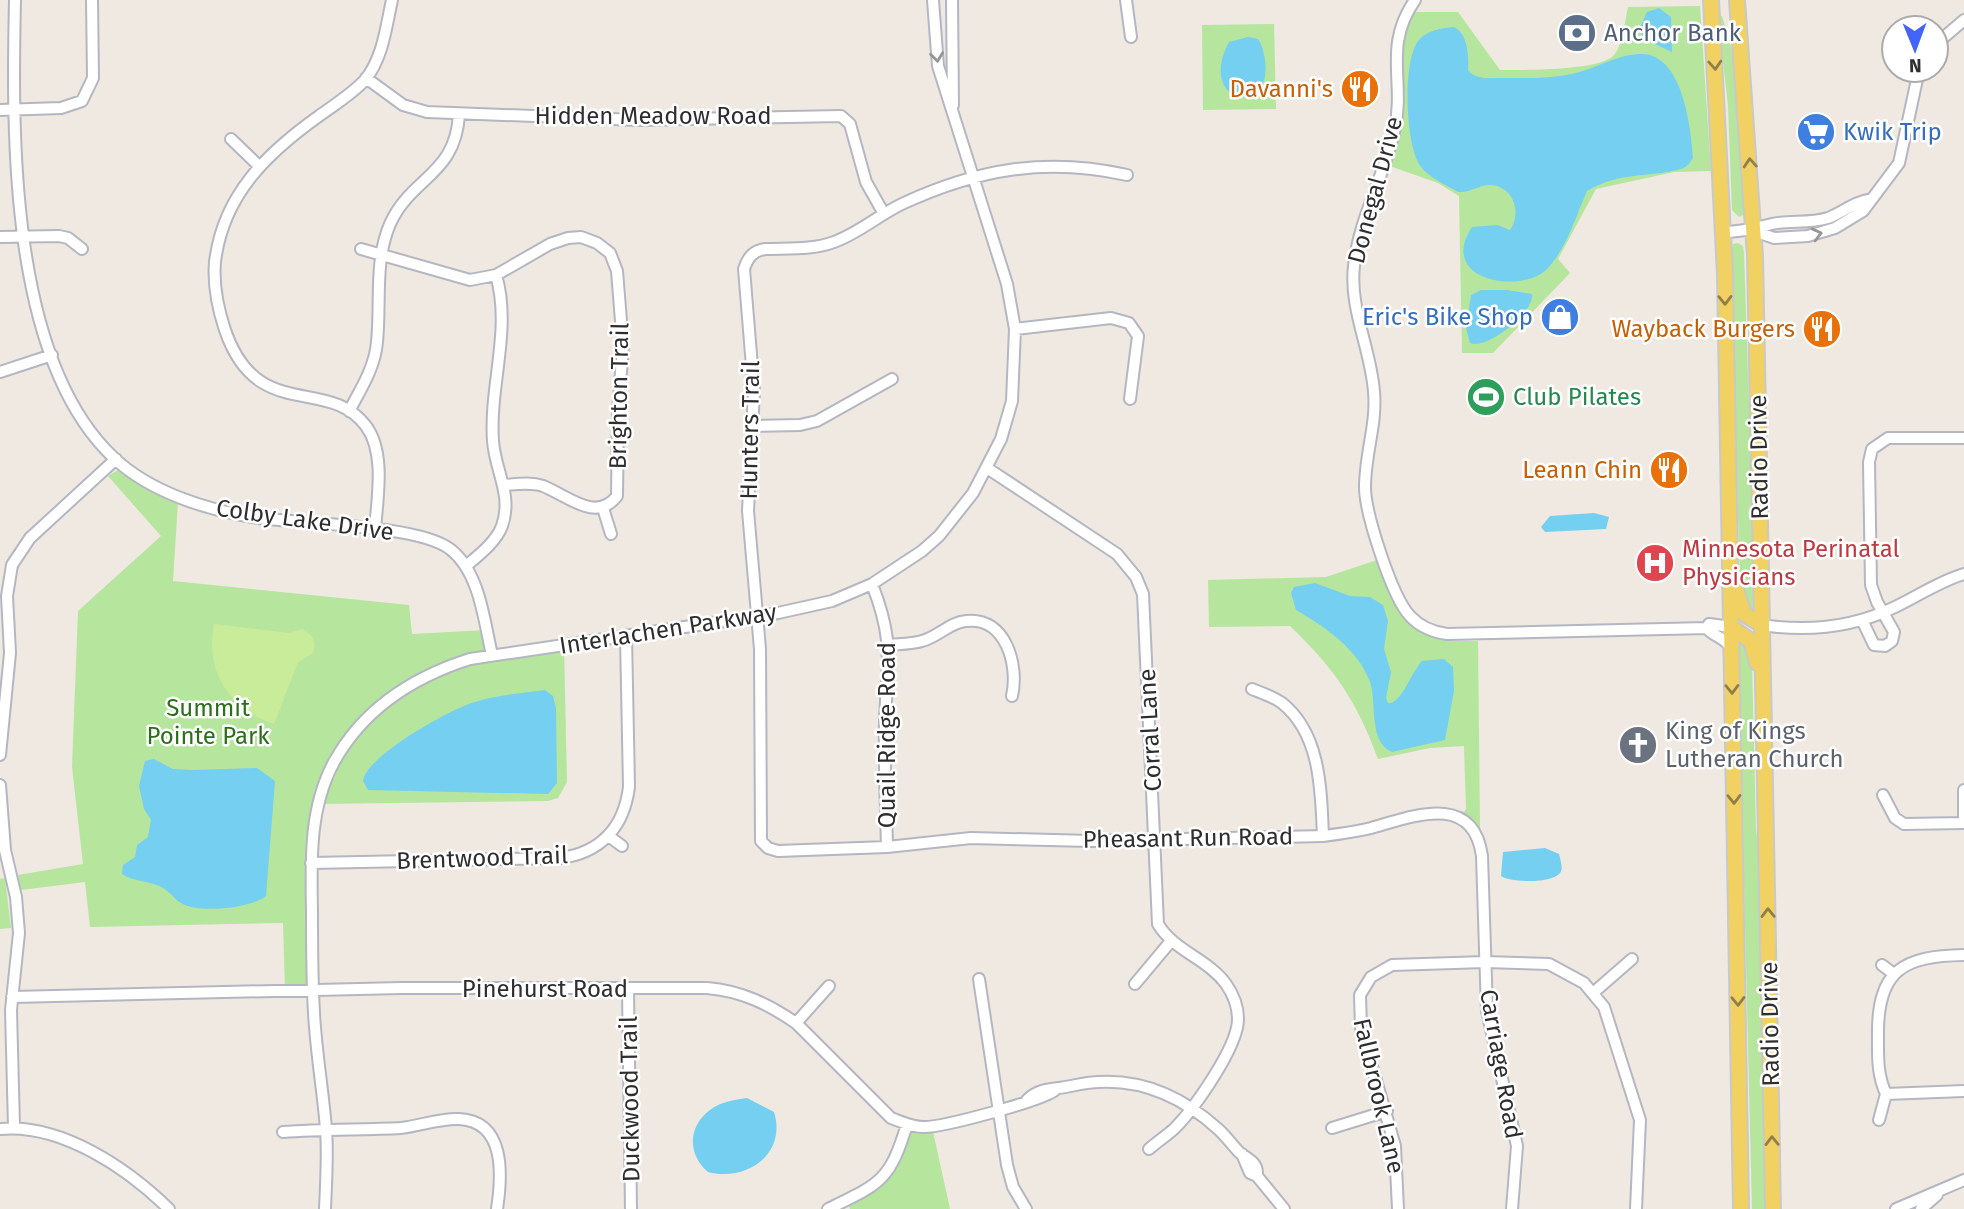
<svg xmlns="http://www.w3.org/2000/svg" width="1964" height="1209" viewBox="0 0 1964 1209" font-family="'Fira Sans',sans-serif">
  <rect width="100%" height="100%" fill="#efe9e1"/>
  <!-- green -->
  <path fill="#b6e59e" d="M1700,6L1711,171L1674,172L1596,189L1558,259L1570,273L1493,353H1462L1459,196L1438,183L1384,164L1391,145L1395,61L1407,12H1458L1500,70C1522,70 1601,71 1614,55C1623,45 1625,20 1628,7Z
    M1722,16L1737,67L1747,213L1739,217L1732,210L1728,106L1718,17Z
    M1274,24L1276,109L1203,110L1202,25Z
    M1738,243L1743,246L1744,253L1756,615C1745,610 1742,594 1740,583L1730,252L1733,244Z
    M120,469L178,502L173,581L409,605L412,634L486,630L492,655L564,645L567,782L558,798L548,801L318,804L314,989L285,991L283,923L90,927L85,882L21,890L18,875L83,864L72,767L78,611L161,536L108,476Z
    M1383,558L1408,614L1447,634L1451,641H1478L1480,830L1463,814L1466,809L1464,746L1430,748L1378,759C1357,701 1334,668 1290,626L1209,627L1208,580L1326,577Z
    M1738,639L1747,646L1752,663L1756,829L1761,869L1766,1209H1752Z
    M5,878L11,928L0,929V879Z
    M907,1124L932,1127L950,1209H850L847,1200L885,1177Z"/>
  <!-- pitch -->
  <path fill="#c9ec9a" d="M214,624L289,633L302,629L312,636L315,644L313,653L298,662L274,724C228,708 205,671 214,624Z"/>
  <!-- water -->
  <path fill="#75cff0" d="M1659,8L1671,17L1672,52L1644,39L1639,29L1647,12Z
    M1454,27C1468,34 1469,56 1468,70C1475,80 1491,78 1502,78C1526,78 1549,79 1572,74C1595,69 1616,55 1639,54C1682,51 1691,126 1693,158C1690,163 1687,167 1681,169C1647,178 1621,171 1587,191C1576,216 1567,247 1548,268C1524,295 1436,282 1472,227L1497,225L1510,230C1522,213 1514,186 1490,185C1479,185 1470,193 1458,192C1446,185 1430,178 1421,167C1405,147 1402,59 1419,40C1428,30 1441,28 1454,27Z
    M1248,37L1258,39L1261,44C1287,120 1193,110 1229,42Z
    M1507,290L1532,294C1535,312 1487,350 1470,343L1466,328L1471,295L1481,290Z
    M1594,513L1609,517L1606,529L1545,532L1541,527L1550,516Z
    M1315,583L1350,596L1370,597L1383,605L1388,621L1384,649L1391,672L1386,698L1388,703C1402,704 1411,672 1422,661L1444,659L1453,667L1454,691L1445,740L1392,752C1368,742 1377,702 1370,682C1359,650 1324,626 1296,610L1291,593L1294,587Z
    M545,690L553,696L556,708L557,783L548,794L368,790L363,781C366,756 450,709 475,702C498,695 522,693 545,690Z
    M154,759L173,769L193,770L257,768L275,781L266,896C252,908 197,914 181,903C173,898 168,889 159,886C148,881 132,881 122,874L123,865L135,857L137,845L148,837L151,820L144,809L139,786L145,761Z
    M1545,848L1559,854C1560,859 1563,867 1561,871C1557,884 1510,883 1501,876L1503,852Z
    M747,1098L774,1112C787,1154 747,1182 708,1172C688,1155 687,1127 710,1110C720,1102 734,1100 747,1098Z"/>
  <g fill="none" stroke-linecap="round" stroke-linejoin="round">
    <!-- minor casing -->
    <g stroke="#b4b7c1" stroke-width="14">
      <path id="minor" d="M15,0C12,134 9,360 114,458C151,493 210,511 259,518C304,524 419,525 450,549C480,572 484,621 492,655
        M952,0L953,105
        M1126,0L1131,37
        M1415,0C1383,46 1405,80 1395,128C1385,175 1359,218 1354,266C1349,309 1371,349 1374,392C1377,424 1365,454 1365,487C1365,513 1392,597 1410,616C1420,627 1433,632 1447,634L1707,628L1709,624L1731,627
        M1936,44L1964,20
        M366,78L403,105L427,112L638,120L841,116L850,124L866,182L884,214
        M0,110L61,108L82,101L93,78L92,0
        M231,139L258,165
        M1127,175C1046,157 978,169 904,203C880,214 859,233 834,242C813,250 788,248 765,249C753,251 748,257 744,269L754,391L748,511L760,649L761,841L768,848L778,851L887,847L971,838L1091,841L1323,836C1339,834 1355,832 1371,828C1411,817 1473,791 1482,856L1487,1011L1517,1146L1512,1209
        M1754,231L1774,238L1808,236L1835,228L1863,211L1899,163L1919,70
        M1723,232C1742,232 1755,228 1772,224C1790,220 1809,224 1828,218C1842,213 1852,203 1868,200
        M0,237L59,236L68,238L82,249
        M361,249L470,280L496,275L550,244L568,238L581,237L597,243L610,253L617,271L623,346L618,411L617,496C596,523 568,496 543,486C531,482 518,484 505,485
        M1015,329L1111,318L1129,323L1138,336L1130,399
        M0,372L52,355
        M349,411C361,389 375,367 377,342C381,303 374,261 390,224C411,177 456,175 459,114
        M752,426L800,425L817,421L892,379
        M987,468L1117,554L1136,577L1143,594L1158,924C1174,951 1208,959 1226,984C1233,994 1238,1006 1238,1019C1238,1047 1194,1109 1174,1129C1166,1136 1157,1142 1149,1149
        M603,508L611,534
        M375,530C377,499 386,453 366,426C328,375 257,424 225,330C218,309 213,285 215,262C223,195 267,153 319,116C334,105 352,94 365,80C383,58 386,27 392,0
        M466,566C479,555 496,542 502,526C513,495 495,471 493,441C489,386 512,329 496,275
        M872,584C895,643 887,662 885,722C884,763 886,805 887,847
        M1862,620L1874,645L1885,646L1892,641L1894,632L1877,602L1871,585L1869,462L1872,449L1888,438H1964
        M1762,625C1808,632 1854,627 1895,607C1918,596 1940,581 1964,574
        M1707,628C1712,636 1725,637 1731,648
        M890,645C900,644 912,644 922,641C938,637 950,622 966,621C1006,616 1019,666 1012,696
        M1252,689C1262,693 1274,697 1282,703C1321,734 1321,791 1323,836
        M0,755L10,653L7,596L12,565L30,538L116,459
        M0,785L5,850L16,897L19,933L11,1010L14,1127
        M1883,795L1895,818L1904,824L1964,823
        M1964,823V790
        M610,837L622,846
        M311,863L560,858C601,853 624,827 629,787L626,636
        M1882,965L1894,974
        M979,979L1007,1165L1013,1187L1026,1209
        M1135,984L1171,941
        M628,989L631,1209
        M1593,993L1632,959
        M12,997L401,988H707C742,991 768,1004 796,1023L891,1118C902,1122 912,1127 923,1127C941,1128 1044,1100 1055,1090
        M796,1023L829,986
        M1886,1094C1877,1074 1878,1057 1878,1036C1877,970 1903,956 1964,955
        M1886,1094L1964,1091
        M1027,1100C1040,1087 1053,1090 1071,1086C1127,1073 1175,1090 1218,1129C1226,1136 1232,1145 1240,1153C1249,1160 1258,1162 1257,1176
        M1879,1120L1886,1094
        M1332,1128L1387,1111
        M0,1129C61,1123 127,1168 169,1209
        M283,1132C322,1129 362,1130 401,1128C420,1126 440,1118 459,1119C506,1121 502,1176 497,1209
        M1242,1154L1250,1173L1257,1176L1284,1209
        M325,1209C326,1183 328,1156 326,1129C323,1091 316,1052 314,1013C312,980 312,946 312,912C311,861 309,808 334,762C364,708 413,677 470,659L778,613L832,601L872,584L922,551L939,536L973,493L1001,439L1012,401L1015,329L1007,284L938,66L933,0
        M828,1209C880,1184 890,1181 907,1124
        M1398,1209L1395,1146L1361,1028L1360,995L1371,977L1392,965L1485,962L1549,964L1584,983L1604,1007L1640,1120L1636,1209
        M1896,1209L1964,1180
        M1921,1209L1937,1195"/>
    </g>
    <!-- major casing -->
    <g stroke="#c9c9c9" stroke-width="18">
      <path id="major" d="M1711,0L1725,274L1741,1209
        M1737,0L1755,256L1773,1209
        M1736,590L1744,614L1762,625
        M1731,627L1751,641L1757,663"/>
    </g>
    <!-- minor -->
    <use href="#minor" stroke="#fff" stroke-width="10"/>
    <!-- major -->
    <use href="#major" stroke="#f2d163" stroke-width="14"/>
  </g>
  <!-- one-way arrows -->
  <defs><path id="oneway-chevron" d="M-2-3.5L2.5 0L-2 3.5" fill="none" stroke-width="1.6" stroke-linecap="round" stroke-linejoin="round" transform="scale(1.75)"/></defs>
  <g stroke="#969696">
    <use href="#oneway-chevron" transform="translate(937 57) rotate(83)"/>
    <use href="#oneway-chevron" transform="translate(1817 234) rotate(-14)"/>
  </g>
  <g stroke="#908048">
    <use href="#oneway-chevron" transform="translate(1715 65) rotate(86)"/>
    <use href="#oneway-chevron" transform="translate(1750 163) rotate(-94)"/>
    <use href="#oneway-chevron" transform="translate(1725 300) rotate(89)"/>
    <use href="#oneway-chevron" transform="translate(1732 689) rotate(89)"/>
    <use href="#oneway-chevron" transform="translate(1734 799) rotate(89)"/>
    <use href="#oneway-chevron" transform="translate(1768 913) rotate(-91)"/>
    <use href="#oneway-chevron" transform="translate(1738 1001) rotate(89)"/>
    <use href="#oneway-chevron" transform="translate(1772 1141) rotate(-91)"/>
  </g>
  <!-- icons -->
  <defs>
    <g id="bank-disc" transform="scale(2.0125)"><circle r="9.5" fill="#5c6f8a" stroke="#fff"/><path d="M-6-4H6V4H-6ZM0-2.3a2.3 2.3 0 1 0 0 4.6a2.3 2.3 0 1 0 0-4.6Z" fill="#fff"/></g>
    <g id="restaurant-disc" transform="scale(2.0125)"><circle r="9.5" fill="#e8710a" stroke="#fff"/><path d="M-5-6h1v4h1v-4h1v4h1v-4h1v5L-1.5 .5V6h-2V.5L-5-1ZM5-6V6H3V1.5H1.5Q1.5-4 5-6Z" fill="#fff"/></g>
    <g id="supermarket-disc" transform="scale(2.0125)"><circle r="9.5" fill="#3f7fe0" stroke="#fff"/><path d="M-6-5.5h2.5l.6 2H6L4.5 2H-2.5L-4.4-4H-6ZM-1.5 3.2a1.3 1.3 0 1 0 .1 0ZM3 3.2a1.3 1.3 0 1 0 .1 0Z" fill="#fff"/></g>
    <g id="shop-disc" transform="scale(2.0125)"><circle r="9.5" fill="#3f7fe0" stroke="#fff"/><path d="M-5-2.5h2.3a2.7 3.5 0 0 1 5.4 0H5L5.5 6h-11ZM-1.5-2.5h3a1.5 2.3 0 0 0-3 0Z" fill="#fff"/></g>
    <g id="stadium-disc" transform="scale(2.0125)"><circle r="9.5" fill="#2e9e5b" stroke="#fff"/><path d="M0-5a6.5 5 0 1 0 0 10a6.5 5 0 1 0 0-10ZM-3.5-1.8h7v3.6h-7Z" fill="#fff"/></g>
    <g id="hospital-disc" transform="scale(2.0125)"><circle r="9.5" fill="#e0444e" stroke="#fff"/><path d="M-5-5h3v3.5h4V-5h3V5h-3V1.5h-4V5h-3Z" fill="#fff"/></g>
    <g id="church-disc" transform="scale(2.0125)"><circle r="9.5" fill="#6b7280" stroke="#fff"/><path d="M-1.2-6h2.4v3.5h3.3v2.4h-3.3V6h-2.4V-.1h-3.3v-2.4h3.3Z" fill="#fff"/></g>
  </defs>
  <g fill-rule="evenodd">
    <use href="#bank-disc" x="1577" y="33"/>
    <use href="#restaurant-disc" x="1360" y="89"/>
    <use href="#supermarket-disc" x="1816" y="132"/>
    <use href="#shop-disc" x="1560" y="317"/>
    <use href="#restaurant-disc" x="1822" y="329"/>
    <use href="#stadium-disc" x="1486" y="397"/>
    <use href="#restaurant-disc" x="1669" y="470"/>
    <use href="#hospital-disc" x="1655" y="563"/>
    <use href="#church-disc" x="1638" y="745"/>
  </g>
  <g text-anchor="middle" stroke-width="5" stroke-linejoin="round" paint-order="stroke">
    <!-- service labels -->
    <g font-size="24" fill="#4e5e75" stroke="#fff" text-anchor="start">
      <text x="1604" y="41">Anchor Bank</text>
    </g>
    <!-- food labels -->
    <g font-size="24" fill="#c56008" stroke="#fff" text-anchor="end">
      <text x="1333" y="97">Davanni's</text>
      <text x="1795" y="337">Wayback Burgers</text>
      <text x="1642" y="478">Leann Chin</text>
    </g>
    <!-- street labels -->
    <g font-size="24" fill="#2e2e2e" stroke="#fff">
      <text x="653" y="124">Hidden Meadow Road</text>
      <text transform="translate(1375 190) rotate(-75)" y="8">Donegal Drive</text>
      <text transform="translate(619 396) rotate(-89)" y="8">Brighton Trail</text>
      <text transform="translate(750 430) rotate(-89)" y="8">Hunters Trail</text>
      <text transform="translate(1759 457) rotate(-91)" y="8">Radio Drive</text>
      <text transform="translate(305 520) rotate(8)" y="8">Colby Lake Drive</text>
      <text transform="translate(668 629) rotate(-9)" y="8">Interlachen Parkway</text>
      <text transform="translate(1150 730) rotate(-93)" y="8">Corral Lane</text>
      <text transform="translate(887 735) rotate(-90)" y="8">Quail Ridge Road</text>
      <text transform="translate(1188 838) rotate(-1)" y="8">Pheasant Run Road</text>
      <text transform="translate(482 858) rotate(-2)" y="8">Brentwood Trail</text>
      <text x="545" y="997">Pinehurst Road</text>
      <text transform="translate(1770 1024) rotate(-91)" y="8">Radio Drive</text>
      <text transform="translate(1501 1064) rotate(80)" y="8">Carriage Road</text>
      <text transform="translate(1379 1096) rotate(77)" y="8">Fallbrook Lane</text>
      <text transform="translate(630 1099) rotate(-91)" y="8">Duckwood Trail</text>
    </g>
    <!-- shop labels -->
    <g font-size="24" fill="#366cbe" stroke="#fff" text-anchor="start">
      <text x="1843" y="140">Kwik Trip</text>
      <text x="1533" y="325" text-anchor="end">Eric's Bike Shop</text>
    </g>
    <!-- leisure labels -->
    <g font-size="24" fill="#27864d" stroke="#fff" text-anchor="start">
      <text x="1513" y="405">Club Pilates</text>
    </g>
    <!-- health labels -->
    <g font-size="24" fill="#be3a42" stroke="#fff" text-anchor="start">
      <text x="1682" y="557">Minnesota Perinatal<tspan x="1682" dy="28">Physicians</tspan></text>
    </g>
    <!-- park labels -->
    <g font-size="24" fill="#2c6e1b" stroke="#fff">
      <text x="208" y="716">Summit<tspan x="208" dy="28">Pointe Park</tspan></text>
    </g>
    <!-- worship labels -->
    <g font-size="24" fill="#5b616d" stroke="#fff" text-anchor="start">
      <text x="1665" y="739">King of Kings<tspan x="1665" dy="28">Lutheran Church</tspan></text>
    </g>
  </g>
  <!-- north arrow -->
  <g transform="translate(1915 49) rotate(179)"><circle r="33" fill="#ffffff" stroke="#ababab" stroke-width="2"/>
  <path d="M0-5L12 26L0 18L-12 26Z" fill="#4264fb"/>
  <text y="-10" font-size="19" font-weight="bold" text-anchor="middle" fill="#2e2e2e">N</text>
  </g>
</svg>
